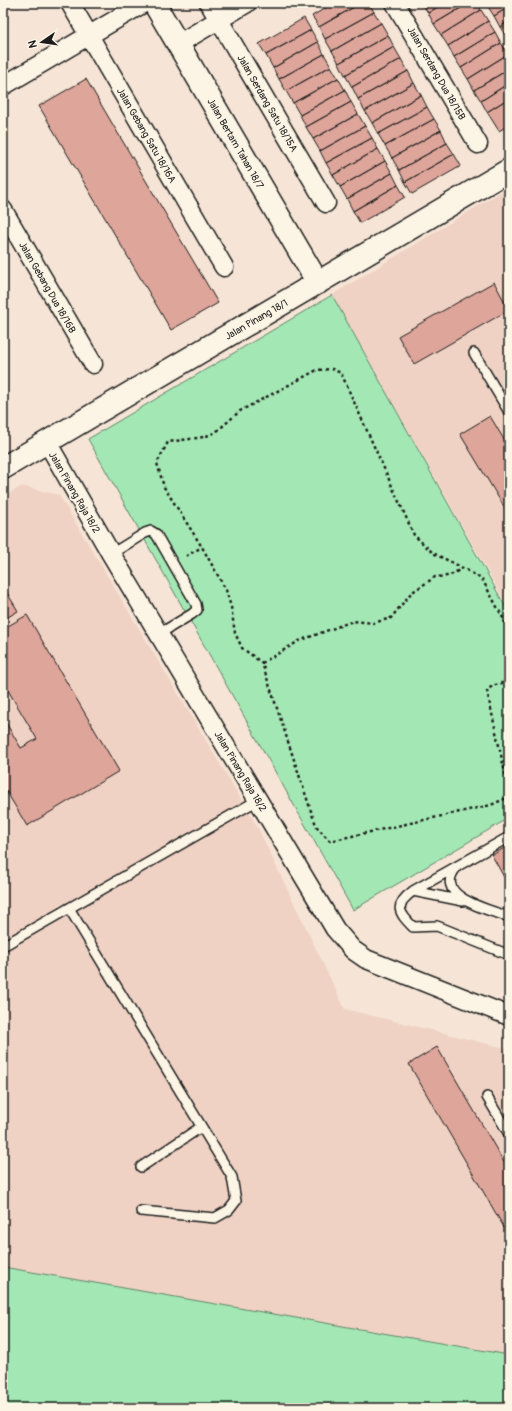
<svg xmlns="http://www.w3.org/2000/svg" width="512" height="1411" viewBox="0 0 512 1411" font-family="Pangolin,sans-serif">
  <rect width="100%" height="100%" fill="#f6e5d6"/>
  <filter id="ink" filterUnits="userSpaceOnUse"><feTurbulence type="fractalNoise" baseFrequency=".025" numOctaves="2"/><feDisplacementMap in="SourceGraphic" scale="8" xChannelSelector="R" yChannelSelector="G"/><feConvolveMatrix kernelMatrix="1 2 1 2 8 2 1 2 1" color-interpolation-filters="sRGB"/></filter>
  <g filter="url(#ink)">
    <!-- built -->
    <path fill="#efd2c4" d="M509,187V609L332,295Z
      M22,486L59,495L256,824L345,1009L509,1049V1355L3,1267V497Z"/>
    <!-- green -->
    <path fill="#a3e8b4" stroke="#608268" d="M332,295L509,613V818L353,910L88,439Z
      M3,1267L509,1355V1408H3Z"/>
    <!-- building -->
    <path fill="#dea59a" stroke="#1c1c1c" d="M334,3H361L319,27L312,16Z
      M361,3H369L374,12L325,39L319,27Z
      M422,3H444L428,13Z
      M444,3H469L434,24L428,13Z
      M469,3H477L481,10L441,35L434,24Z
      M490,3H509V7L494,16L487,5Z
      M509,7V21L500,27L494,16Z
      M481,10L488,21L448,46L441,35Z
      M374,12L381,23L332,51L325,39Z
      M304,18L311,30L266,55L259,44Z
      M488,21L495,32L454,57L448,46Z
      M509,21V36L507,38L500,27Z
      M381,23L388,35L339,63L332,51Z
      M311,30L318,42L273,68L266,55Z
      M495,32L501,43L461,68L454,57Z
      M388,35L394,47L345,75L339,63Z
      M318,42L324,54L279,79L273,68Z
      M501,43L508,54L468,79L461,68Z
      M394,47L401,59L352,87L345,75Z
      M324,54L331,66L286,91L279,79Z
      M508,54L509,56V69L474,90L468,79Z
      M401,59L408,71L358,99L352,87Z
      M331,66L338,78L293,103L286,91Z
      M509,69V83L481,101L474,90Z
      M408,71L414,83L365,111L358,99Z
      M338,78L345,90L300,115L293,103Z
      M86,79L218,303L171,330L39,106Z
      M414,83L421,95L372,123L365,111Z
      M509,83V98L487,112L481,101Z
      M345,90L351,102L306,127L300,115Z
      M421,95L427,107L378,134L372,123Z
      M509,98V125L499,131L487,112Z
      M351,102L358,114L313,139L306,127Z
      M427,107L434,119L385,146L378,134Z
      M358,114L365,126L320,151L313,139Z
      M434,119L441,130L392,158L385,146Z
      M365,126L372,138L326,163L320,151Z
      M441,130L447,143L399,170L392,158Z
      M372,138L378,149L333,175L326,163Z
      M447,143L454,154L405,182L399,170Z
      M378,149L385,161L340,187L333,175Z
      M454,154L461,166L412,194L405,182Z
      M385,161L392,173L347,199L340,187Z
      M392,173L398,185L353,211L347,199Z
      M398,185L405,197L360,223L353,211Z
      M494,282L509,310L414,364L398,336Z
      M490,416L509,448V515L460,434Z
      M3,586L18,611L3,620Z
      M27,615L119,771L27,826L5,789L3,791V718L21,748L37,739L3,682V629Z
      M509,845V886L490,852L494,854Z
      M437,1047L509,1171V1236L409,1064Z"/>
    <g fill="none" stroke-linecap="round" stroke-linejoin="round">
      <!-- lane casing -->
      <g stroke="#1c1c1c" stroke-width="12">
        <path id="lane" d="M474,353L509,412
          M111,554L145,533L151,531L156,534L196,604L197,610L192,614L159,634
          M509,837L413,891C394,905 398,912 413,927L437,926L509,955
          M456,868C432,897 490,910 509,917
          M413,891L463,901
          M69,908L232,1177L236,1201L229,1210L215,1218L141,1211
          M3,946L258,800
          M487,1097L509,1134
          M141,1167L201,1127"/>
      </g>
      <!-- street casing -->
      <g stroke="#1c1c1c" stroke-width="21">
        <path id="street" d="M70,3L224,267
          M209,3L326,203
          M395,3L478,144
          M178,44L247,3
          M3,86L144,3
          M3,210L93,364
          M47,442L111,554L335,929L353,950L366,959L509,1016"/>
      </g>
      <!-- secondary casing -->
      <g stroke="#1c1c1c" stroke-width="25">
        <path id="secondary" d="M154,3L318,283
          M3,468L509,170"/>
      </g>
      <!-- path -->
      <path stroke="#1c1c1c" stroke-width="2.5" stroke-dasharray="3 3" stroke-linecap="butt" d="M186,556L202,547
        M509,629L482,579L463,568L433,553L414,535L341,373L332,369L317,370L240,411L216,432L204,437L168,442L157,463L164,487L202,547L226,590L231,607L235,633L242,648L262,663L313,817L317,827L330,841L491,805L509,797
        M262,663L299,641L353,621L373,623L391,618L411,593L435,577L449,576L463,568
        M509,681L492,686L487,691L509,791"/>
      <!-- lane -->
      <use href="#lane" stroke="#fcf5e5" stroke-width="9"/>
      <!-- street -->
      <use href="#street" stroke="#fcf5e5" stroke-width="18"/>
      <!-- secondary -->
      <use href="#secondary" stroke="#fcf5e5" stroke-width="22"/>
    </g>
  </g>
  <g text-anchor="middle" stroke-width="4" stroke-linejoin="round" paint-order="stroke">
    <!-- street labels -->
    <g font-size="10" fill="#1c1c1c" stroke="#fcf5e5">
      <text transform="translate(437 73) rotate(60)" y="4">Jalan Serdang Dua 18/15B</text>
      <text transform="translate(268 103) rotate(60)" y="4">Jalan Serdang Satu 18/15A</text>
      <text transform="translate(147 135) rotate(60)" y="4">Jalan Gebang Satu 18/16A</text>
      <text transform="translate(236 143) rotate(60)" y="4">Jalan Bertam Tahan 18/7</text>
      <text transform="translate(48 287) rotate(60)" y="4">Jalan Gebang Dua 18/16B</text>
      <text transform="translate(256 319) rotate(-30)" y="4">Jalan Pinang 18/1</text>
      <text transform="translate(75 492) rotate(60)" y="4">Jalan Pinang Raja 18/2</text>
      <text transform="translate(241 771) rotate(59)" y="4">Jalan Pinang Raja 18/2</text>
    </g>
  </g>
  <!-- margin -->
  <rect width="512" height="1411" fill="none" stroke="#fcf5e5" stroke-width="16"/>
  <rect x="8" y="8" width="496" height="1395" fill="none" stroke="#1c1c1c" stroke-width="1.5" filter="url(#ink)"/>
  <!-- north arrow -->
  <g transform="translate(42 42) rotate(257)" stroke="#fcf5e5" stroke-width="3" paint-order="stroke">
  <path d="M0-3L7 15L0 10L-7 15Z" fill="#1c1c1c"/>
  <text y="-6" font-size="11" font-weight="bold" text-anchor="middle" fill="#1c1c1c">N</text>
  </g>
</svg>
